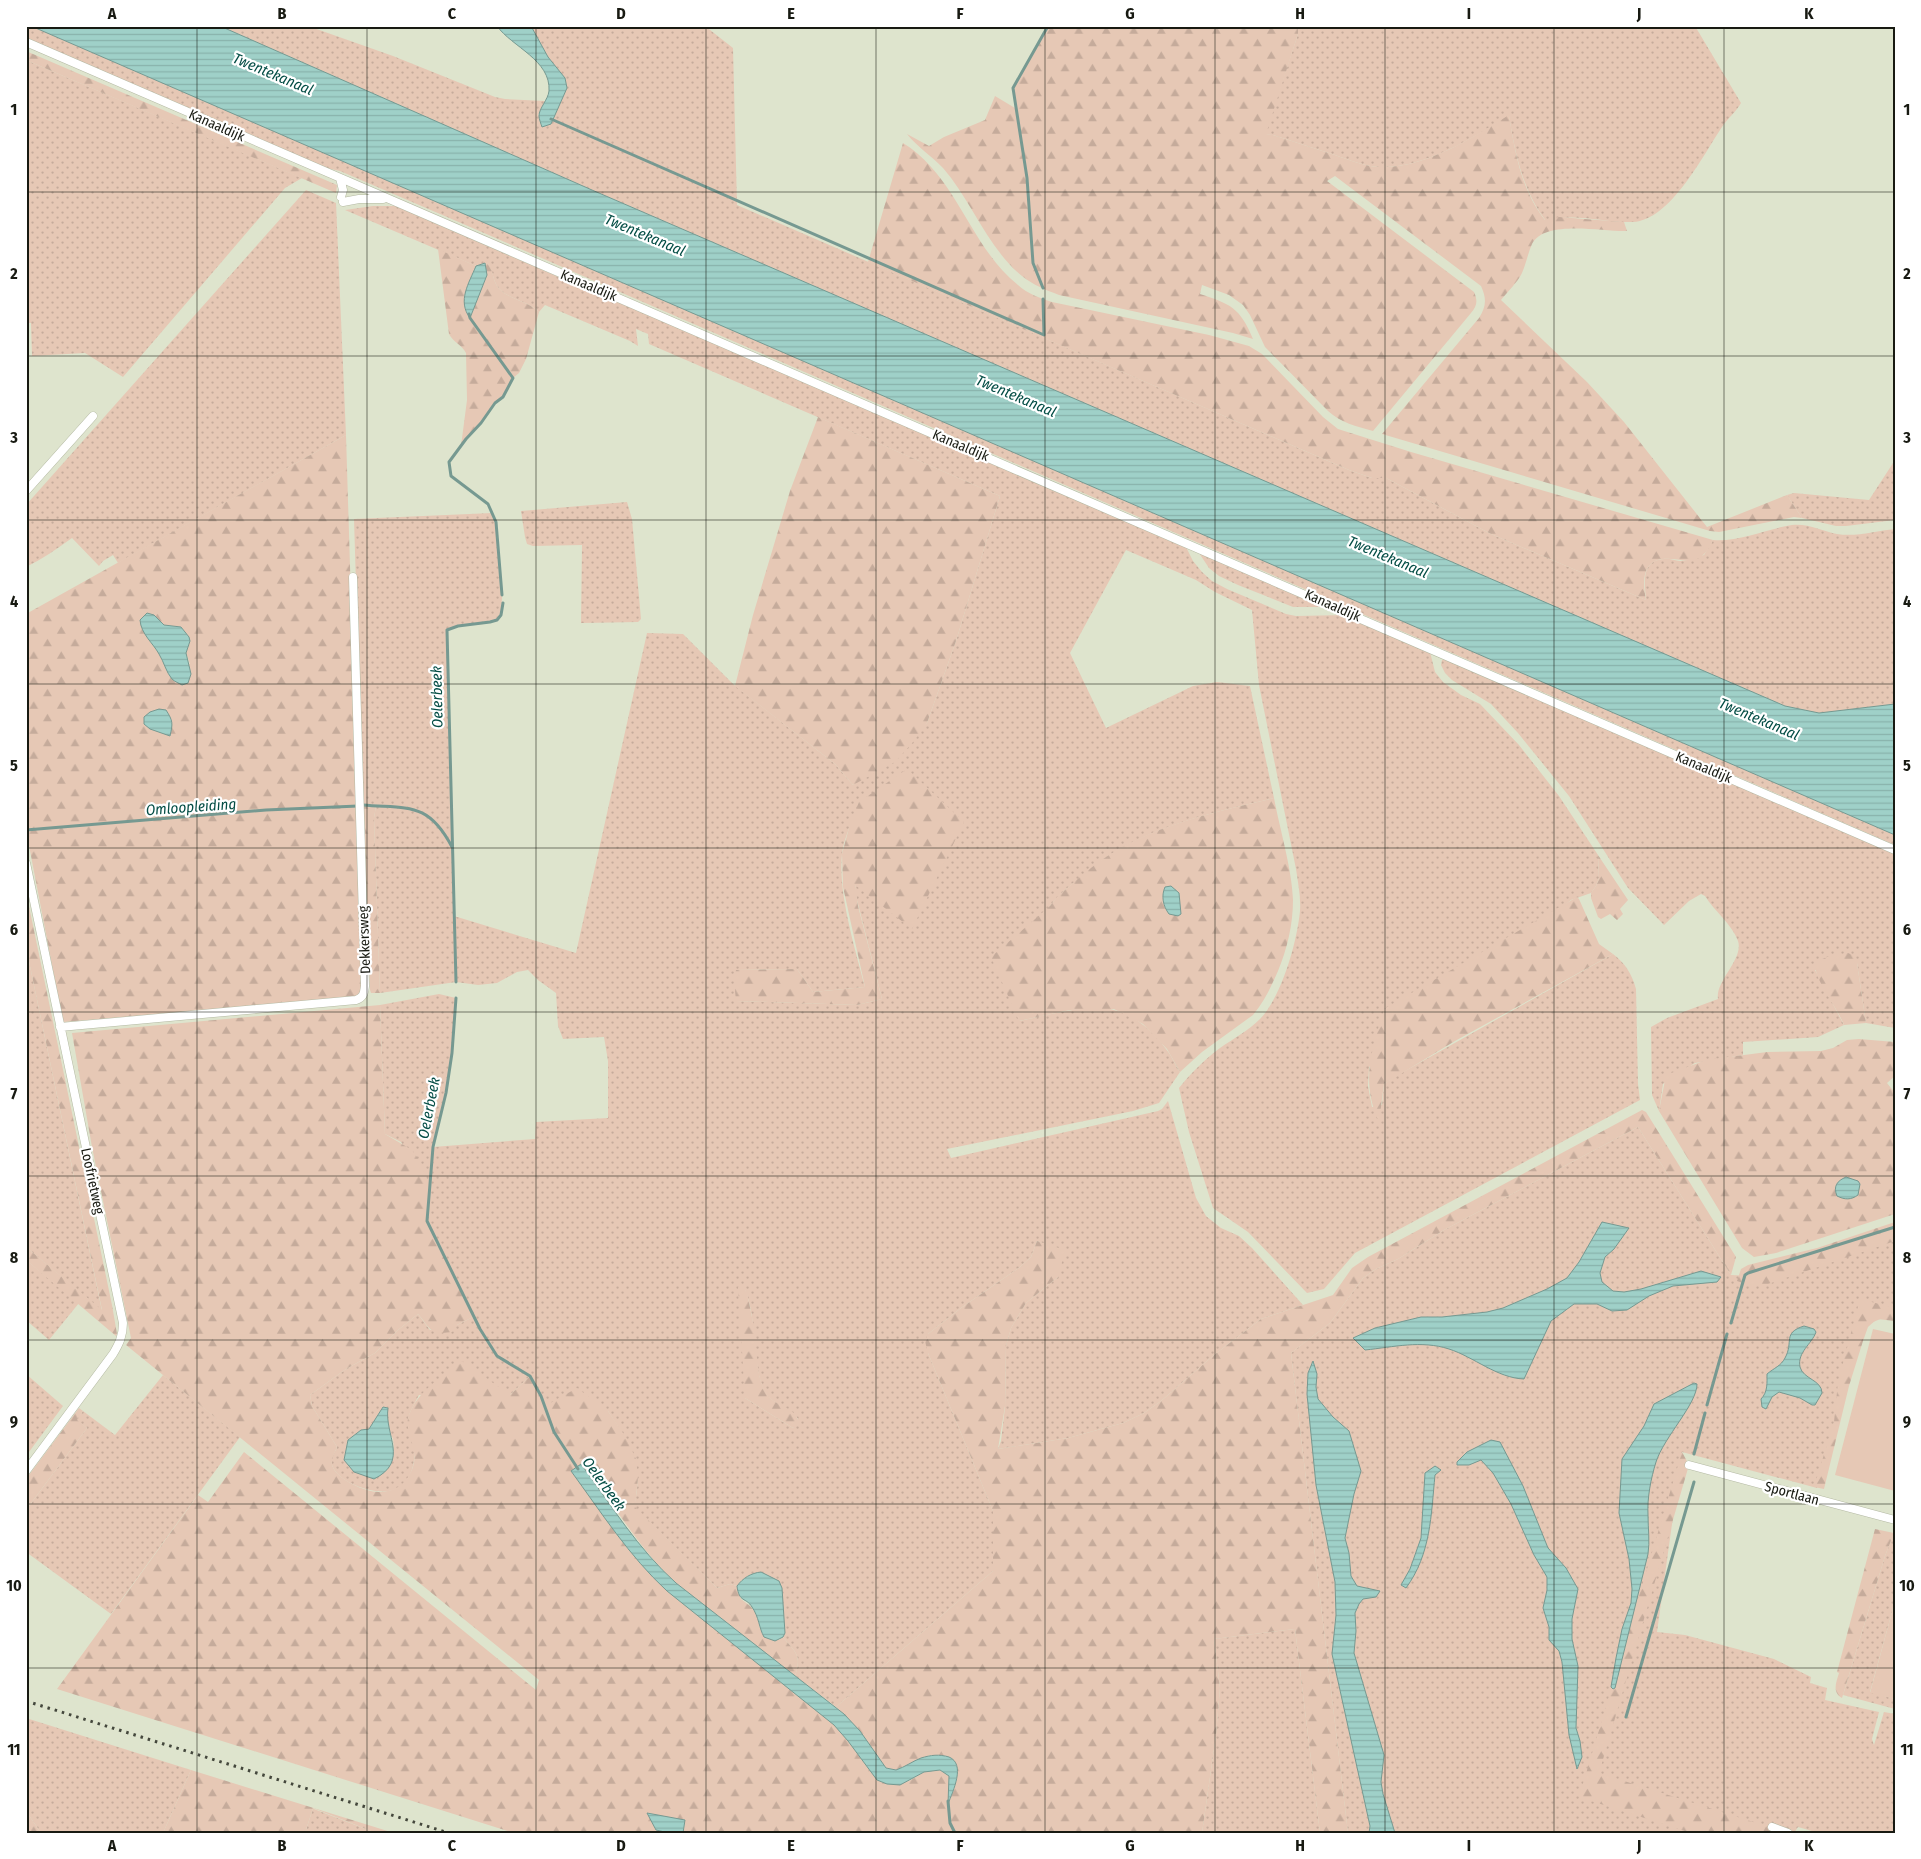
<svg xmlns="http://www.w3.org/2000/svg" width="1921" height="1859" viewBox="0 0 1921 1859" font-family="'Fira Sans Condensed',sans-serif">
  <defs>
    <pattern id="grass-dots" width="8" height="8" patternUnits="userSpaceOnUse" patternTransform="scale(1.25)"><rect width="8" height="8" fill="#e6c8b5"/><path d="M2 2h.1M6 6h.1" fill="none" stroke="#c5ab9b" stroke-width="1.8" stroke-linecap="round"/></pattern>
    <pattern id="forest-firs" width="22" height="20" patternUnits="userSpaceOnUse" patternTransform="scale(1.25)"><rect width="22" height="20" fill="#e6c8b5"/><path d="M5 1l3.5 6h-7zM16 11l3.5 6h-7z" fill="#c5ab9b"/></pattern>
    <pattern id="water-rules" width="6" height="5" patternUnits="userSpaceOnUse" patternTransform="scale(1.25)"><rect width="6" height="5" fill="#9fd0c8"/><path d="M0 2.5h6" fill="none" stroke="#88b2ab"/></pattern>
  </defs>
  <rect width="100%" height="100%" fill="#dee4cd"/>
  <!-- grass -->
  <path fill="url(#grass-dots)" fill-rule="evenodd" d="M26,26H31L1895,835V845L447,217L340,171L326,168L26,38Z
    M220,26H308L393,56L495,97L505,99L545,101L538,115L551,124L567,87L565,78L548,57L531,26H705L733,48L737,205L1349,470L1372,478H1386L1491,534L1646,600C1645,585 1640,560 1664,559C1669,558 1675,561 1680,561C1688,561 1696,557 1704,555L1713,540C1739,542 1766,529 1792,525C1807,523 1823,531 1837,534C1856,537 1876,531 1895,529V704L1819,713L1785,706L592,190Z
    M1298,26H1695L1741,103C1736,112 1728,118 1722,127C1703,155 1671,220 1633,222C1604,223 1574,212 1546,221C1522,190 1515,152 1509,116C1472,138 1424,169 1379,167C1364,166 1349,160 1335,155C1314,148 1294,142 1273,135L1265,134L1298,34Z
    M26,60L302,178L285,188L123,377L85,353L32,356L31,323H26Z
    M306,190L336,203L346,435L118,563L113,555L103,561L99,566L72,538C57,549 42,559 26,567V505Z
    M373,206H397L604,297L648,314L1185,545L1193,561L1202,572L1212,581L1227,589L1286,614L1296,616L1345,615L1430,652L1435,672L1443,682L1461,695L1480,704L1519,745L1559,796L1598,855L1599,878L1596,886L1591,893L1571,900L1369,1067L1368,1086L1372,1107L1382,1105L1384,1084L1396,1076L1613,954C1625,963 1632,974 1636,989L1638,1084L1640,1100L1355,1253L1324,1289L1307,1293L1248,1232L1213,1208L1189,1132L1179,1088C1191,1073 1204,1060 1220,1048C1233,1039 1249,1030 1260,1019C1282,996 1297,942 1300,911C1301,897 1298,883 1296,869L1259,685L1252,610L1215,592L1196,580L1126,550L1070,653L1106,728L1193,686L1217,682L1250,686L1274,798C1220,811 1163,823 1115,852C1104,858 1094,867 1084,875C1072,884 1060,893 1050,906L1019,1021C1044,1016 1089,1003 1114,1010C1135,1015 1154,1032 1166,1049C1172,1056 1175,1065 1180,1072L1159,1103L1133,1111L947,1149L951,1158L1158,1111L1162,1109L1168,1101L1196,1198L1206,1216L1221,1228L1239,1236L1252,1248L1303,1305L1261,1319L1214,1355L1161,1401L1144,1413L1123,1423L1068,1438L998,1449L1001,1441L1005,1407L1006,1346L1011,1328L1026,1303L1058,1277L1047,1245L1037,1241L1031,1257L1020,1267L961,1308L928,1334V1353L993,1511V1571L836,1707L795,1676C802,1655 796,1653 783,1637L785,1633L761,1572C751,1573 743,1578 737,1586L730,1584L717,1588L634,1507C644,1464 631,1446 608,1411L544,1406L535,1384L530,1376L510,1395H419C416,1401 411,1409 409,1416C406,1425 411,1433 413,1442C417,1458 413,1481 396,1489C379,1497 338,1484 332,1465C330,1459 335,1452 337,1447L312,1406L310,1395L346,1369L375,1353L398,1330L418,1314L430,1330L457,1325L473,1317L427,1221L430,1186L401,1142L385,1134L380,1005L439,994L456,998L452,1053L446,1093L433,1147L535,1139L536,1122L608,1118V1061L604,1037L563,1039L558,1026L556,993L538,980L528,970L517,972L497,983L478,985L456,982L380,993L374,818L376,806L363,805L362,783L354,519L492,513L496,522C497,539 509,613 496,620C485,627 469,623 458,626C454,627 450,629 447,630L454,916L576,953L647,633L683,634L733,684L835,764L853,785L927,723L956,641L1000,496L649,344L648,334L636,329L638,346L630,341L545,305L539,312C527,300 502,299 495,282C493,277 492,271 490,266L485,263L476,266L345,210ZM859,803L855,892L882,999L857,1005L736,1001V970L797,969L813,992L865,987C855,948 838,894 842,854C844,837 853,820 859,803ZM745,1290C758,1320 751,1365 765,1392C772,1405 790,1407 798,1419L793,1428L745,1398ZM383,1407L388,1408C387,1416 386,1424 389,1432C390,1433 393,1438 393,1439C396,1456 389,1471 374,1479L344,1460L348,1440L361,1430L369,1429Z
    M1895,460V520L1846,526H1836L1802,518L1787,495L1794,493L1869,500Z
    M627,502L632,519L641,619L638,622L581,623L582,545L533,546L527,544L525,537L521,511Z
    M1197,550L1329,607H1293L1238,585L1219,576L1209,568Z
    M1446,659L1895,854V1028L1866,1023L1857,963L1815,970L1844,1025L1818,1037L1743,1042V1055L1695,1063L1663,1084L1659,1111L1652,1095L1651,1027L1667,1018L1718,999C1715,981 1744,959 1738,941C1732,924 1714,911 1705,896L1701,894L1689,901L1664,925L1628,888L1569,796L1518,733L1491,704L1452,680L1445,673L1441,665L1442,660Z
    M26,947L102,1311L26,1247Z
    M1638,1127L1731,1275L1751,1276L1895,1230V1313L1861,1327L1817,1488L1682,1452L1657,1632L1685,1635L1774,1659L1811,1677L1810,1683L1827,1688L1825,1700L1879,1712L1872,1739L1874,1745L1884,1712L1895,1714V1833H1819L1798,1827L1794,1833H1348L1291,1353L1330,1323L1363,1278L1376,1269L1398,1259L1444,1230Z
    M26,1260L79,1303L49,1340L26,1320Z
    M26,1374L63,1406L29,1452L26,1450Z
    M163,1375L240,1437L111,1614L26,1552V1510L87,1428L76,1420L83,1411L115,1435Z
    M1895,1530V1601L1870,1692L1895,1699V1709L1843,1695L1885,1556Z
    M1295,1629L1320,1833H1202L1216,1735L1220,1688L1214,1639Z
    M26,1718L191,1770L163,1833H41L26,1811Z
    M313,1808L314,1809L376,1833H305Z"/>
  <!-- forest -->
  <path fill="url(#forest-firs)" fill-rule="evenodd" d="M1048,26H1298V34L1266,134L1273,135C1294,142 1314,148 1335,155C1349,160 1364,166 1379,167C1424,169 1472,138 1509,115C1515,152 1521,190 1545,220L1559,217L1624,222L1627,231C1603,232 1545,219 1532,244C1528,253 1526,264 1522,273C1517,283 1508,291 1501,300L1587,382L1624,422L1707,527L1787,495L1802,518L1794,517L1719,532L1710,531L1382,434L1479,318C1486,307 1487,299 1481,286L1335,176L1327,181L1474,292C1478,301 1477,306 1471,313L1373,431C1356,426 1341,423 1328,411L1265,347L1250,315L1243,305L1229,295L1202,285L1200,294C1230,304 1240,307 1253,339L1233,333L1059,295C1046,290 1033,285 1022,276C989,250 971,200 943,168C932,156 917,147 907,134L929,146L944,137L985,120L995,96L1015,108L1013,88Z
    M26,51L337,185L336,193L26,60Z
    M903,143C957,176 970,247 1018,285C1028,294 1040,298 1052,302L1209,335L1249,346L1262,354L1323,417L1338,429L1411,452L1713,540C1709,549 1704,557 1694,560C1684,562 1673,558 1663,559C1641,561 1643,585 1646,600L1491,534L1386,478H1372L1349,470L868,262Z
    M438,249L476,266L465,293L470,317L487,275L485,263L491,266C492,271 493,277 495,282C502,299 527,300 539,312L526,359L519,373L513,378L503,397L495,403L481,423L461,446L467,400L466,353C462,345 453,342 449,334Z
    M818,417L1000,496L956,641L927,723L913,742L895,762L853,785L835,764L735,686L753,615L790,491Z
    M346,435L363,991L354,998L63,1022L26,830V614ZM160,621L164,625L181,627L189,637L186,653L190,664L161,656L150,642Z
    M907,769L964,822L912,929L855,885L858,906L882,999L857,1005L736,1001L734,980L736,970L797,969L813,992L865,987L843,887L842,854L850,824L859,802Z
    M1274,798C1280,830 1292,869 1293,900C1293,925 1287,949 1278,971C1271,987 1264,1002 1253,1015L1202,1052L1180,1072L1167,1049L1143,1024L1114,1009L1070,1010L1019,1021L991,957L1050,906L1057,897C1075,881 1094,864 1114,852C1162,823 1220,811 1274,798Z
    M363,805L376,806L374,818L380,993H371L370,990Z
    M1598,855L1628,900L1620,909L1623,914L1617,920L1610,914L1601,919L1598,917L1591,898V893L1596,886L1599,878Z
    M26,892L112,1305L117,1334L116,1336L26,1260V1247L102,1310L26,947Z
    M1577,897L1579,899L1599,944L1613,954L1455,1041L1384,1084L1379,1122C1360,1081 1372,1050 1384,1009Z
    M1848,953L1853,955L1857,963L1866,1023L1844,1025C1838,1009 1815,980 1815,965C1821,956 1837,955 1848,953Z
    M380,1005L385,1134L412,1150L419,1160L430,1186L427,1221L473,1317L457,1325L452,1332C429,1335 431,1329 418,1314L398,1330L375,1353L346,1369L310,1395L312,1406L337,1447C335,1452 331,1459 332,1465C336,1479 365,1492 379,1492C391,1492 402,1487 408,1477C425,1452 402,1434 409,1415C418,1390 443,1377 462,1361L510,1395L530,1376L535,1384L545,1406L577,1388L608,1411L625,1436L636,1459L638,1478L635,1507L717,1588L730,1584L737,1586L741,1599C753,1608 759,1612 760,1629L779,1640L783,1637C796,1653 802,1655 795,1676L676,1583C638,1548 614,1503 581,1464L572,1471C601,1512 629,1556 667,1591L834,1725L848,1741L877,1780L887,1784L892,1785L909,1781L924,1772L940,1770L949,1776L948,1802L955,1786L946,1756L930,1755L896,1770L886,1768L860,1731L836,1707L993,1571V1511L928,1353L925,1341L928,1334L961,1308L1020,1267L1031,1257L1037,1241L1065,1250L1058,1277L1026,1303L1011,1328L1006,1346L1005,1406L998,1449L1068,1438L1123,1423L1144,1413L1161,1401L1214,1355L1261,1319L1333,1295L1352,1268L1368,1257L1642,1110L1646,1112L1736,1257L1731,1275L1638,1127L1444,1230L1398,1259L1376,1269L1363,1278L1330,1323L1291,1353L1348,1833H1320L1295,1629L1214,1639L1220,1688L1216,1735L1202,1833H683L685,1821L648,1813L656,1830L669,1833H514L57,1689L198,1495L208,1502L244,1452L536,1690L539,1680L126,1345L131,1338L92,1147L72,1033Z
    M1859,1039L1895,1042V1076L1887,1083L1895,1093V1214L1776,1253L1754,1257L1742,1248L1659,1111L1666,1075L1706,1060L1767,1052L1821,1051L1833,1048L1847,1040Z
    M1895,1222V1241L1765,1285H1749L1737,1281L1741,1269L1748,1265L1817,1248Z
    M738,1287L745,1290L747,1293C750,1307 753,1321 755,1335C757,1354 756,1376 766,1393C774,1407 796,1406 799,1423L793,1428L745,1398Z
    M1860,1299L1895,1308V1321L1877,1319L1868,1327L1863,1341L1849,1386L1824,1489L1814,1487L1834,1422L1838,1382Z
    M79,1408L83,1411L77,1420L87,1428L26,1510V1479Z
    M1682,1452L1689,1465L1599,1773L1788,1833H1691L1579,1797Z
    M1875,1529L1894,1533L1885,1556L1842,1698C1832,1692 1836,1683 1839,1673L1837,1672Z
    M191,1770L394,1833H376L313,1808L305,1833H163Z
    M26,1811L41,1833L26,1832Z"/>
  <!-- pitch -->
  <path fill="#e6c8b5" d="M1873,1329L1895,1334V1491L1835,1475Z
    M1895,1601V1699L1870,1693Z"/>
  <!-- water -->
  <path fill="url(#water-rules)" stroke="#769991" d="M31,26H220L592,190L1785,706L1819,713L1895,704V835Z
    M497,26H531L548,57L565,78L567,88L551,124L542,127C541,124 539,119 539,116C539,108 548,100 549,91C551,60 512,47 497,26Z
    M485,263L487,275L470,318C457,301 469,283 476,266Z
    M147,613L154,615L164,625L181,627L189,637L190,641L186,653L191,674L188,683L182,685C179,683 175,682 172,679C166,672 164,662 159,654C153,643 141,634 140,620Z
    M159,709L166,710C173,721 173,723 170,736L150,729L144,724V717L150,712Z
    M1171,886L1179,893L1181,914L1178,916L1169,914C1163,906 1161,896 1165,887Z
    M1846,1177L1858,1181L1860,1184L1858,1195C1851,1200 1845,1200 1837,1196C1833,1186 1837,1181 1846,1177Z
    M1602,1222L1629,1228L1614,1249L1605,1257L1600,1273L1602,1282L1613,1291L1624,1292L1641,1289L1701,1271L1721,1277L1717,1282L1673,1286L1649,1296L1627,1310L1612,1311L1597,1304H1574L1551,1321L1524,1379C1497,1378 1474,1357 1449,1349C1421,1340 1394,1347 1365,1350L1353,1338L1375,1328L1421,1317H1442L1487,1312L1503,1308L1547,1289L1567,1278L1579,1262Z
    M1804,1326L1814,1329L1816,1332C1812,1344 1797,1352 1800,1367C1803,1379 1822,1380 1822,1393L1815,1405H1812L1800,1398L1779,1392L1772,1397L1766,1409L1762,1407L1761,1399C1768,1392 1767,1382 1767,1374C1774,1368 1781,1366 1785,1358C1794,1342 1782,1333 1804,1326Z
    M1313,1361L1317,1374L1316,1387L1318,1399L1333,1417L1349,1431L1361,1471L1354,1494L1345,1538L1349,1553L1351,1576L1357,1586L1380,1591L1376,1597L1363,1599L1359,1604L1355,1613L1356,1631L1354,1653L1384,1755L1381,1782L1383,1794L1395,1833H1369L1370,1826L1332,1654L1336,1615L1335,1582L1316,1485L1307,1394L1308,1373Z
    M1694,1383L1697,1384C1697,1404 1664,1437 1656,1462C1651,1478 1647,1498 1648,1515C1648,1529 1650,1541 1648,1554L1615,1688L1613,1689L1611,1687L1616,1658L1622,1629L1631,1603L1632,1589L1629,1559L1619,1513L1622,1459L1644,1426L1654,1404Z
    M383,1407L388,1408C384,1435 410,1461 374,1479L354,1472L344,1460L348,1440L361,1430L369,1429Z
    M1491,1440L1500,1442L1523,1486L1548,1548L1566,1568L1578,1589L1572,1619V1639L1578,1666L1576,1728L1580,1741L1582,1757L1577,1769L1569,1735L1562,1662L1559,1651L1549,1640V1627L1543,1608L1547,1590V1577L1534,1555L1511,1504L1493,1473L1481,1460L1469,1465H1457V1462L1467,1452Z
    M581,1464C611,1505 638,1549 676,1583L844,1714L860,1731L886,1768L896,1770C905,1767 913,1761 921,1758C931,1755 939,1754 949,1757C966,1764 953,1791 948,1804L949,1776L940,1770L924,1772L900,1785L887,1784L877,1780L848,1741L834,1725L667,1591C629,1556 601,1512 571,1471Z
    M1435,1466L1441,1470L1435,1475C1431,1515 1431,1554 1406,1588L1401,1585L1410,1569L1421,1538L1425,1473Z
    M761,1572L779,1581L782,1588L785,1633L783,1637L775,1641L764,1637C759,1628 759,1617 752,1607C746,1597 739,1603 737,1586C743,1578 751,1573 761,1572Z
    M647,1813L685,1820L683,1833H669L656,1830Z"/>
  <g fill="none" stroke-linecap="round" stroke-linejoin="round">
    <!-- stream -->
    <path stroke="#769991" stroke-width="3" d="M551,119L1044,335L1043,299
      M1043,288L1033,263L1027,178L1013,88L1048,26
      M469,314L470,318L513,378L503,397L495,403L481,423L466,439L449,462L451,476L488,504L496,522L502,595
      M363,805C408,809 428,801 452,847
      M26,830L266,810L358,806
      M456,982L447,630L458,626L490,622L497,620L501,615L503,603
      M456,998L452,1053L446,1093L433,1147L427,1221L480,1329L497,1356L530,1376L541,1396L554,1432L578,1469
      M1731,1323L1745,1275L1748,1273L1895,1227
      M1707,1405L1727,1334
      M1694,1454L1705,1413
      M1626,1717L1694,1482
      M948,1801L950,1823L955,1833"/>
    <!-- street casing -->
    <g stroke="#b4b9a3" stroke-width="9">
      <path id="street" d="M26,42C649,311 1272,580 1895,850
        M340,178L343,190L341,197
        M343,202L359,199H383
        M26,491L93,416
        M26,863L123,1323C123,1336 119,1344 113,1354L26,1471
        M60,1027L356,1000C364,997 364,993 365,986L353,577
        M1689,1465L1895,1520
        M1772,1827L1788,1833"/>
    </g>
    <!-- street -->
    <use href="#street" stroke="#fff" stroke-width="8"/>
    <!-- rail -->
    <path stroke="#44473c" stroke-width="3" stroke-dasharray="2.5 5" stroke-linecap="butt" d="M26,1701L449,1833"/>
  </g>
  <!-- grid -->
  <path fill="none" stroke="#181a12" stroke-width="1" stroke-opacity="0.55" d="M197,26V1833M367,26V1833M536,26V1833M706,26V1833M876,26V1833M1045,26V1833M1215,26V1833M1385,26V1833M1554,26V1833M1724,26V1833M26,192H1895M26,356H1895M26,520H1895M26,684H1895M26,848H1895M26,1012H1895M26,1176H1895M26,1340H1895M26,1504H1895M26,1668H1895"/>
  <g text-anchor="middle" stroke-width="4.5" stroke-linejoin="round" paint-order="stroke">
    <!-- street labels -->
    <g font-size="14" fill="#181a12" stroke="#fff">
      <text transform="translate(217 125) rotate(24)" y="5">Kanaaldijk</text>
      <text transform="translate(589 285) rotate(23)" y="5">Kanaaldijk</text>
      <text transform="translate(961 445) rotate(23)" y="5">Kanaaldijk</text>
      <text transform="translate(1333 605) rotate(24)" y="5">Kanaaldijk</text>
      <text transform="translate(1704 767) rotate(23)" y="5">Kanaaldijk</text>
      <text transform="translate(364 940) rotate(-92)" y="5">Dekkersweg</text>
      <text transform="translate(93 1181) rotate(78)" y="5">Loofrietweg</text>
      <text transform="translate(1792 1493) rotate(15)" y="5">Sportlaan</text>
    </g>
    <!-- water labels -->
    <g font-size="15" font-style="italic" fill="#044d45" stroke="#fff">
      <text transform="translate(273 74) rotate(23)" y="5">Twentekanaal</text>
      <text transform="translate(645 235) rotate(23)" y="5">Twentekanaal</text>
      <text transform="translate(1016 396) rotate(23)" y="5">Twentekanaal</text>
      <text transform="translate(1388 557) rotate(23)" y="5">Twentekanaal</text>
      <text transform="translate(437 697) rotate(-91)" y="5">Oelerbeek</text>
      <text transform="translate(1759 719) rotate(23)" y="5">Twentekanaal</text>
      <text transform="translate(191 807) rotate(-4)" y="5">Omloopleiding</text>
      <text transform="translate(429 1108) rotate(-79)" y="5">Oelerbeek</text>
      <text transform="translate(604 1484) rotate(54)" y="5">Oelerbeek</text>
    </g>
  </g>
  <!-- border -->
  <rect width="1921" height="1859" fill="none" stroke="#ffffff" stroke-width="55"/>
  <rect x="28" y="28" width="1866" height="1804" fill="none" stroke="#181a12" stroke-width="2"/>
  <g font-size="16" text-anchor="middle" font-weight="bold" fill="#181a12">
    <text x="112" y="19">A</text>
    <text x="282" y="19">B</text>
    <text x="452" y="19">C</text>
    <text x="621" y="19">D</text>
    <text x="791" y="19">E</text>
    <text x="960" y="19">F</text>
    <text x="1130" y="19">G</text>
    <text x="1300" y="19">H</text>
    <text x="1469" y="19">I</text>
    <text x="1639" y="19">J</text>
    <text x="1809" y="19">K</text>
    <text x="14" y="115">1</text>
    <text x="1907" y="115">1</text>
    <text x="14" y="279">2</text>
    <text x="1907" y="279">2</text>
    <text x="14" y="443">3</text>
    <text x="1907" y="443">3</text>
    <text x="14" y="607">4</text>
    <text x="1907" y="607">4</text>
    <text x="14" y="771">5</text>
    <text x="1907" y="771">5</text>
    <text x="14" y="935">6</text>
    <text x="1907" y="935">6</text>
    <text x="14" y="1099">7</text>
    <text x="1907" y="1099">7</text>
    <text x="14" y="1263">8</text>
    <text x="1907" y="1263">8</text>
    <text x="14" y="1427">9</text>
    <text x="1907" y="1427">9</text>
    <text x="14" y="1591">10</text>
    <text x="1907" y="1591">10</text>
    <text x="14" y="1755">11</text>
    <text x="1907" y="1755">11</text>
    <text x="112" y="1851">A</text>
    <text x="282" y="1851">B</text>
    <text x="452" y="1851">C</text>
    <text x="621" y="1851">D</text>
    <text x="791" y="1851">E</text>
    <text x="960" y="1851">F</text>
    <text x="1130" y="1851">G</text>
    <text x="1300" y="1851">H</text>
    <text x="1469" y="1851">I</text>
    <text x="1639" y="1851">J</text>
    <text x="1809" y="1851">K</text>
  </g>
</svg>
